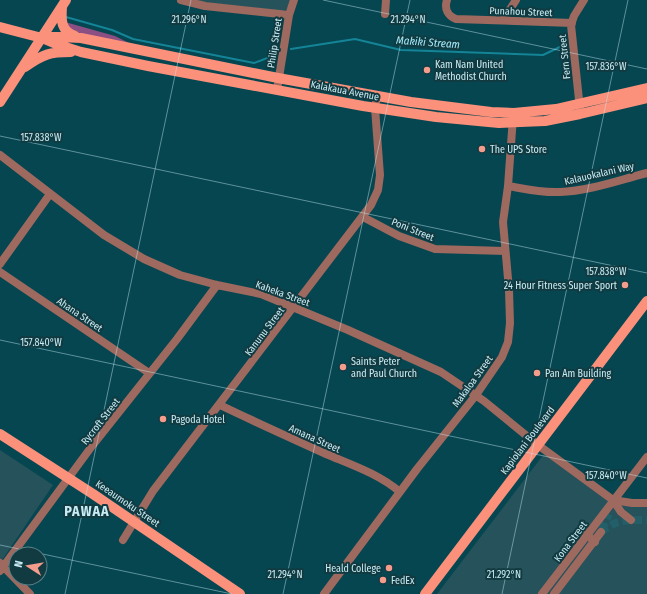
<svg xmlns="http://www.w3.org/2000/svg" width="647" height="594" viewBox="0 0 647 594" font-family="'Fira Sans Condensed',sans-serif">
  <rect width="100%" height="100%" fill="#054651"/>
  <!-- built -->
  <path fill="#25525b" d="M187,0H291L288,9L283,11Z
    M0,450L53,485L0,563Z
    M544,454L602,494L613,506L647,505V594H437Z"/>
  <!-- green -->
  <path fill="#8b4f83" d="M65,22L115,36L137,47L102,39L72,31Z"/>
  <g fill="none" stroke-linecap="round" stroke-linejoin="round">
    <!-- stream -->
    <path stroke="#148496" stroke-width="2" d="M66,17L112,30L133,39L254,63L270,57
      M291,49L355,39L401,50L543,55L564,45"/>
    <!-- minor-tunnel -->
    <path stroke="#225f69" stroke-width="8" stroke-dasharray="8 4" stroke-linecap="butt" d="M602,530L609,514
      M601,532C617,519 627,520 647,520"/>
    <!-- minor -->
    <path stroke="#9e695e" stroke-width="8" d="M181,0L205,6L289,15
      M447,0C444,9 448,16 456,19L572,23
      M385,14L386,0
      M503,20L516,0
      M277,90L289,15L294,0
      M580,109L571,25L574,16L584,0
      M0,155L104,235L144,259L180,275L217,285L261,294L348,330L441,372L484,401L538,445L613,500L621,512L631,520
      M508,186C525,189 542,193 560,192C589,191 619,180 647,173
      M363,217L399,236L435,249L505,251
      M0,264L50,194
      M0,272L149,373
      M220,405C255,422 291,438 326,454C352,465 379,474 400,492
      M613,500L632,503H647
      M123,540L153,491L371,205L378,190L380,175L375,108L377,96
      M0,563L30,594
      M0,571L92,446L177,339L217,285
      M324,594L417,469L476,395L502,357L508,342L510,323L509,290L503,222L508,186L513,117
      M542,594L647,457
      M554,594L601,532"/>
    <!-- major -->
    <path stroke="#fb907b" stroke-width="10" d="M62,7C61,21 61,31 75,36
      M0,27L42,38L56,44L81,52L148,66L363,106L436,117L499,123L545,121L580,114L647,98
      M44,37H59L81,38L278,78L411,102L491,112L514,113L556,109L647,88
      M25,67C43,54 50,52 71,52
      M0,102L66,0
      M0,434L93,494L240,594
      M425,594L647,301"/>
    <!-- minor-bridge -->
    <path stroke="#9e695e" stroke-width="8" d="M584,532L595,542"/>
  </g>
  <!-- ticks -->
  <path fill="none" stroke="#c9ecf4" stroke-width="1" stroke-opacity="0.45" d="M323,0L647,69M0,136L647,273M0,340L647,478M0,545L232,594M65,594L191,0M283,594L410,0M502,594L628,0"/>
  <!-- markers -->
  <g fill="#f49d8c" stroke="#123a41" stroke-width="1.5">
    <circle cx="427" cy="70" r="4"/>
    <circle cx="482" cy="149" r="4"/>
    <circle cx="625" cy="285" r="4"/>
    <circle cx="343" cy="367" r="4"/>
    <circle cx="537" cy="373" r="4"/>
    <circle cx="163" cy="419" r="4"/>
    <circle cx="389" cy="568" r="4"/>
    <circle cx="383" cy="580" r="4"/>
  </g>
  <g text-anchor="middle" stroke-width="4" stroke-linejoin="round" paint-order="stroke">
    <!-- street labels -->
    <g font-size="10" fill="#c9ecf4" stroke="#123a41">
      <text transform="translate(521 11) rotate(2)" y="4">Punahou Street</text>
      <text transform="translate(274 43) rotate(-81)" y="4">Philip Street</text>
      <text transform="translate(564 57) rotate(-96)" y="4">Fern Street</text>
      <text transform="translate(345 90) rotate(11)" y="4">Kalakaua Avenue</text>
      <text transform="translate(599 173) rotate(-13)" y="4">Kalauokalani Way</text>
      <text transform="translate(413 229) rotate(22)" y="4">Poni Street</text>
      <text transform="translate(283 293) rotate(20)" y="4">Kaheka Street</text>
      <text transform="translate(80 314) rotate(34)" y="4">Ahana Street</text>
      <text transform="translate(264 331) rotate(-53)" y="4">Kanunu Street</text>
      <text transform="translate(472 381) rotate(-54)" y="4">Makaloa Street</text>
      <text transform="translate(100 421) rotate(-52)" y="4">Rycroft Street</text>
      <text transform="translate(315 438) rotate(24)" y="4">Amana Street</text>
      <text transform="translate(527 440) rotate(-53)" y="4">Kapiolani Boulevard</text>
      <text transform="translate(128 503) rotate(34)" y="4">Keeaumoku Street</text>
      <text transform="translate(570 541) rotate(-53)" y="4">Kona Street</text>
    </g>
    <!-- poi labels -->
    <g font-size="10" fill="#c9ecf4" stroke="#123a41" text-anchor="start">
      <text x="435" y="68">Kam Nam United<tspan x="435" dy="12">Methodist Church</tspan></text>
      <text x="490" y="153">The UPS Store</text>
      <text x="617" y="289" text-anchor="end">24 Hour Fitness Super Sport</text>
      <text x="351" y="365">Saints Peter<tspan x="351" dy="12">and Paul Church</tspan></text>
      <text x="545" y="377">Pan Am Building</text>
      <text x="171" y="423">Pagoda Hotel</text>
      <text x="381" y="572" text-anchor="end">Heald College</text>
      <text x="391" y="584">FedEx</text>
    </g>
    <!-- water labels -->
    <g font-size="11" font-style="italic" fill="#a2ebfa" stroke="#123a41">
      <text transform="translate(428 42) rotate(4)" y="4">Makiki Stream</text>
    </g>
    <!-- district labels -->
    <g font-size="14" font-weight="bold" letter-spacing="1" fill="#c9ecf4" stroke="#123a41">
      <text x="87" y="516">PAWAA</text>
    </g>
  </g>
  <g font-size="10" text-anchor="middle" fill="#c9ecf4" stroke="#123a41" stroke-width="4" stroke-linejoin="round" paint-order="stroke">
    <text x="189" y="23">21.296°N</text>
    <text x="408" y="23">21.294°N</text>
    <text x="606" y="70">157.836°W</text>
    <text x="41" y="141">157.838°W</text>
    <text x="606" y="275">157.838°W</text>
    <text x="41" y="346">157.840°W</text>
    <text x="606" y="479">157.840°W</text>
    <text x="285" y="578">21.294°N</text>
    <text x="504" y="578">21.292°N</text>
  </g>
  <!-- north arrow -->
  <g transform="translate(28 566) rotate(282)"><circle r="19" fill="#123a41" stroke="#5b8189"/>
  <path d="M0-3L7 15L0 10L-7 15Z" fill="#f49d8c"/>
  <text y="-6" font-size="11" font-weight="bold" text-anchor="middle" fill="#c9ecf4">N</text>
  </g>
</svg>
